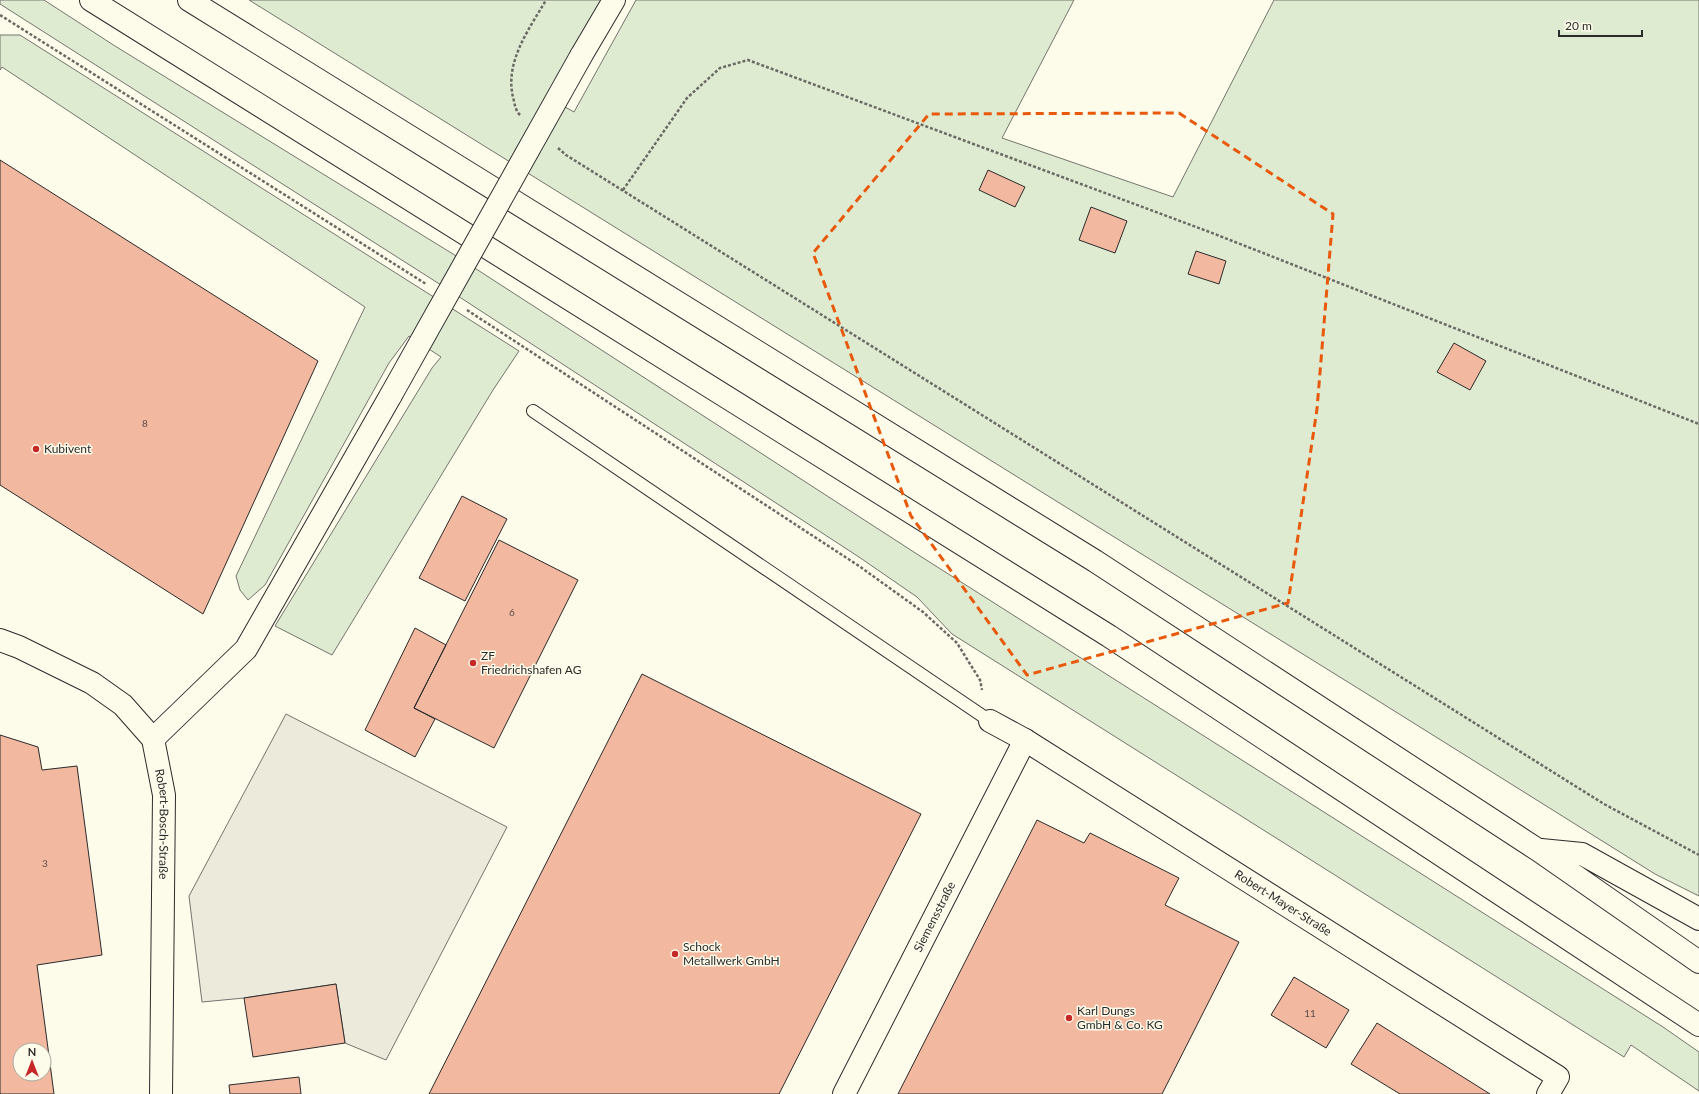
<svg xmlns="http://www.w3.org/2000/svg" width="1699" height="1094" viewBox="0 0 1699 1094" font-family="Lato,sans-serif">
  <rect width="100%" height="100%" fill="#fdfbea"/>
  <!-- green -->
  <path fill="#deebd1" stroke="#74746e" d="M0,0H44L115,46L453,254L920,556L1663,1027L1699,1052V1091L1631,1045L1624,1057L952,634L917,597L859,557L441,285L0,4Z
    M249,0H602L547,97L574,112L636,0H1074L1002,138L1173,197L1274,0H1699V896L1655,874L1372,697Z
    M0,35H20L519,351L493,390L332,655L275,626L432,368L441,357L409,336L389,363L265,585L248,600L240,590L236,576L365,307L2,67L0,70Z"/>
  <!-- parking -->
  <path fill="#eceadb" stroke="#74746e" d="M286,714L507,827L386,1060L345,1043L336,984L244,998L202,1002L189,896Z"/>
  <!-- building -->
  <path fill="#f2b8a0" stroke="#2b2b2b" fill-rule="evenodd" d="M0,160L318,361L203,614L0,485Z
    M988,170L1025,187L1015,207L979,190Z
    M1091,207L1127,221L1115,253L1079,240Z
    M1196,251L1226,261L1219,284L1188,274Z
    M1454,343L1486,361L1470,390L1437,372Z
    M462,496L507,519L465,601L419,578Z
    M499,540L578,580L494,748L414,708Z
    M415,628L446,645L414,708L435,719L415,757L365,730Z
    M642,674L921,814L779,1094H429Z
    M0,735L38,747L42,770L77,766L102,955L37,965L54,1094H0ZM20,1050H44V1074H20Z
    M1037,820L1084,843L1090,833L1179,878L1165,905L1239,942L1162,1094H898Z
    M1294,977L1349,1010L1326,1048L1271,1015Z
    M336,984L345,1043L253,1057L244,998Z
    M1377,1023L1490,1094H1400L1351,1064Z
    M299,1077L301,1094H230L229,1085Z"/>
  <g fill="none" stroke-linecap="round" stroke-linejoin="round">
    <!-- service casing -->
    <g stroke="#2b2b2b" stroke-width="14">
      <path id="service" d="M533,411L990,721"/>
    </g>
    <!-- minor casing -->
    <g stroke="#2b2b2b" stroke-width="24">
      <g id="minor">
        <path d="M581,56L614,0"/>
        <path id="s1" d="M0,640L19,647L92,683L123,705L153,739L164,795L161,1094"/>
        <path id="s2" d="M990,721L1025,740L1558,1077L1548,1094"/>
        <path d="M153,739L246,649L391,395"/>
        <path id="s3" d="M844,1094L1025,740"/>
      </g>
    </g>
    <!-- trunk casing -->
    <g stroke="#2b2b2b" stroke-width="24">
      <path id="trunk" d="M91,0L1109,636L1699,1025
        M189,0L1095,561L1538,850L1699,962
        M1541,850L1582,854L1699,919"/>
    </g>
    <!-- path -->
    <path stroke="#6a6964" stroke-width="2.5" stroke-dasharray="3 2" stroke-linecap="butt" d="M0,15L426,284
      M520,115C516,111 515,106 514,101C503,64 528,31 546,0
      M558,148L566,155L1604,804L1699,855
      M623,190L687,98L720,68L748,60L1207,231L1699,424
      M467,310L859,566L923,612L957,643L980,680L982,690"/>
    <!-- service -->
    <use href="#service" stroke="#fdfbea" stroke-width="12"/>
    <!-- minor -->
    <use href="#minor" stroke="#fdfbea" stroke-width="22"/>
    <!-- trunk -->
    <use href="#trunk" stroke="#fdfbea" stroke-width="22"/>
    <!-- minor-bridge casing -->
    <g stroke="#2b2b2b" stroke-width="24" stroke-linecap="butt">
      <path id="minor-bridge" d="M391,395L581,56"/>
    </g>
    <!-- minor-bridge -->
    <use href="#minor-bridge" stroke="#fdfbea" stroke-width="22"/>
  </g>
  <!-- marked area -->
  <path fill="none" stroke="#e8590c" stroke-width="3" stroke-dasharray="8 5" stroke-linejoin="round" d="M1179,113L1333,214L1317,409L1288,603L1027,675L911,516L813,253L929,114Z"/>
  <!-- markers -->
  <g fill="#c62828" stroke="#fdfbea" stroke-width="1.5">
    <circle cx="36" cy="449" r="4"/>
    <circle cx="473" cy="663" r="4"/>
    <circle cx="675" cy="954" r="4"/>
    <circle cx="1069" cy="1018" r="4"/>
  </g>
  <g text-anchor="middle" stroke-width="3" stroke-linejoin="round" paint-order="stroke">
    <!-- number labels -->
    <g font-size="10" fill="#5d4e48">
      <text x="145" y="427">8</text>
      <text x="512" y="616">6</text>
      <text x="45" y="867">3</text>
      <text x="1310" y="1017">11</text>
    </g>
    <!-- poi labels -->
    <g font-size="12" fill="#2b2b2b" stroke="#fdfbea" text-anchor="start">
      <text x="44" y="453">Kubivent</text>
      <text x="481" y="660">ZF<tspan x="481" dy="14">Friedrichshafen AG</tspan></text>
      <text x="683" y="951">Schock<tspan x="683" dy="14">Metallwerk GmbH</tspan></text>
      <text x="1077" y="1015">Karl Dungs<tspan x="1077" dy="14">GmbH &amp; Co. KG</tspan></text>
    </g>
    <!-- street labels -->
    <g font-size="12" fill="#2b2b2b" stroke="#fdfbea">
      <text dy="4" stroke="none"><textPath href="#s1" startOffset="271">Robert-Bosch-Straße</textPath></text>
      <text dy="4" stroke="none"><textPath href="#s2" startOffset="345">Robert-Mayer-Straße</textPath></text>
      <text dy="4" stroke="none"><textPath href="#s3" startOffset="199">Siemensstraße</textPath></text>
    </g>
  </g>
  <!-- north arrow -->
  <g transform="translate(32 1062)"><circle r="19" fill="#fdfbea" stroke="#a9a89e"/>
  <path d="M0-3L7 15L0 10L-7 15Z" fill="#c62828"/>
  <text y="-6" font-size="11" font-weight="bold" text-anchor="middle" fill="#2b2b2b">N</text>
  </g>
  <!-- scale -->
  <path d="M1559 30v6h83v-6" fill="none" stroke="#2b2b2b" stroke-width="2"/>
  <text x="1565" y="30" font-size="12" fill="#2b2b2b" stroke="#fdfbea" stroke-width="3" paint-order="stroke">20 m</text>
</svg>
